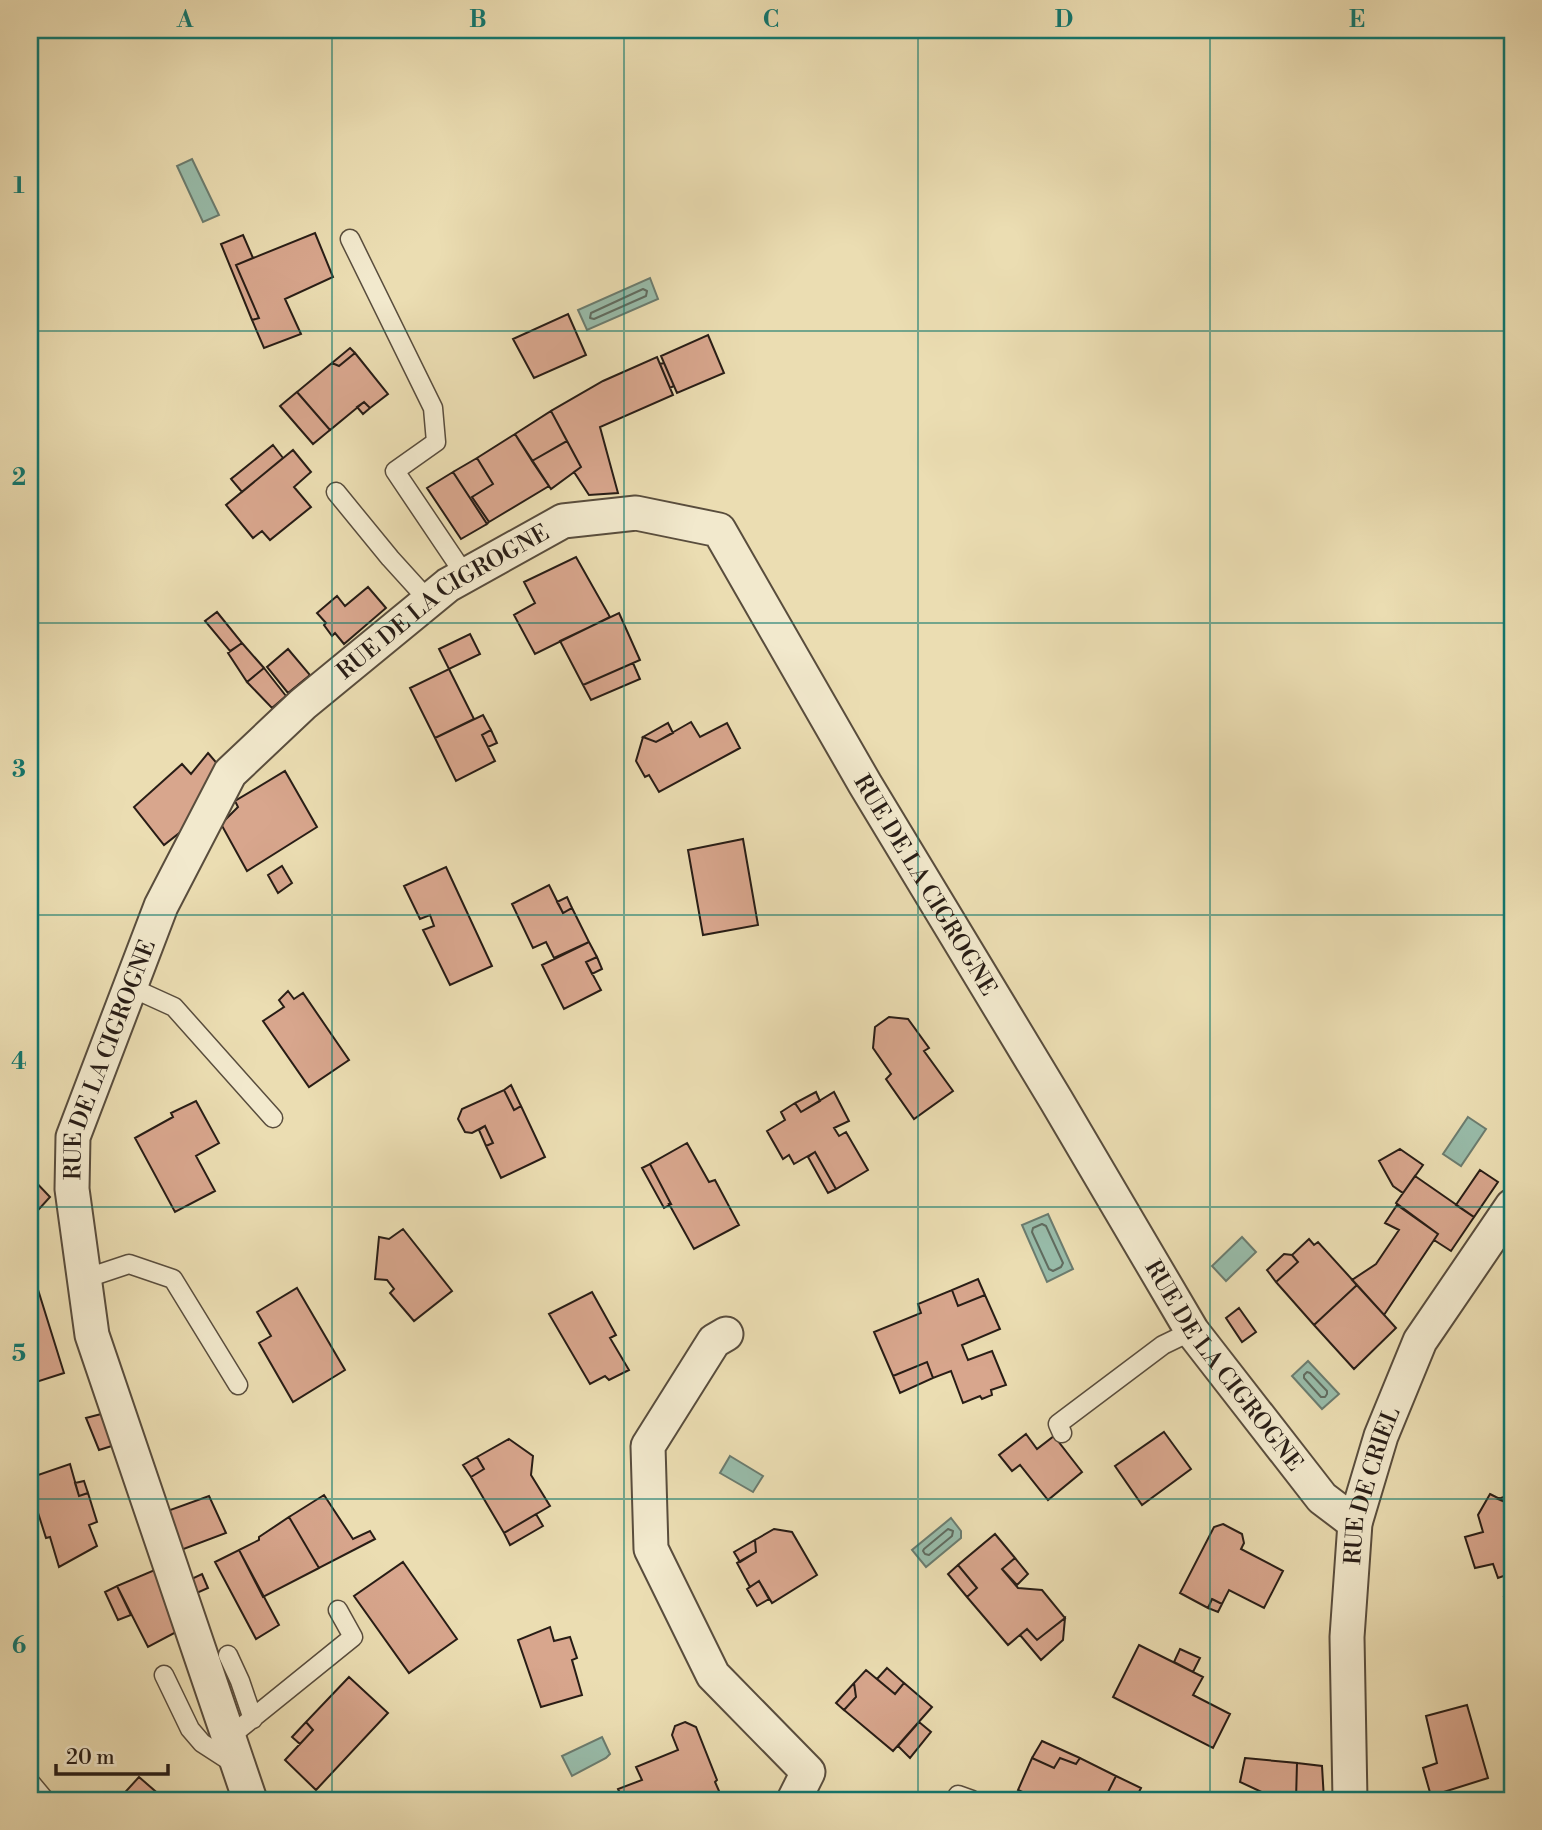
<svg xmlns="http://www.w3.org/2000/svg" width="1542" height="1830" viewBox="0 0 1542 1830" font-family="'Libre Bodoni',serif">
  <rect width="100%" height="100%" fill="#ebddb2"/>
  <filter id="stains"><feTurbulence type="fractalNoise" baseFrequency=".00286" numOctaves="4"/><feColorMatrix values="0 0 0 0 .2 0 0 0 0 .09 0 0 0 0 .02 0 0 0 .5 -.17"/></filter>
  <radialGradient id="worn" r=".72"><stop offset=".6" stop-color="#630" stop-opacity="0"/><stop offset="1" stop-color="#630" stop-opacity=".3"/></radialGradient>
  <!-- water -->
  <path fill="#98bcaa" stroke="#6b7c6f" stroke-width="2" d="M192,159L219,215L203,222L177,166Z
    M650,278L658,299L587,330L578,310Z
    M1468,1117L1486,1129L1461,1166L1443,1154Z
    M1048,1214L1073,1269L1047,1282L1022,1225Z
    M1242,1237L1256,1252L1226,1281L1212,1266Z
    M1308,1361L1339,1394L1322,1409L1292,1376Z
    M730,1456L763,1476L753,1492L720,1473Z
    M951,1518L961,1531V1538L926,1567L912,1550Z
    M602,1737L610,1754L606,1758L572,1776L562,1756Z"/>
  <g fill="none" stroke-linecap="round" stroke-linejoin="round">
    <!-- shore -->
    <path stroke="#606c60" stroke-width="2" d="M643,289L647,291L646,296L594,319L590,318L591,313Z
      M1042,1224L1046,1226L1063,1263L1061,1267L1053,1271L1049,1269L1032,1232L1033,1228Z
      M1307,1372L1310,1373L1327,1391V1394L1325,1397H1321L1304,1378V1375Z
      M948,1529L953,1531L952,1536L929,1555L925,1554L923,1551L924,1549Z"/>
  </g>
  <!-- building -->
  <path fill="#d8a68d" stroke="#281d16" stroke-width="2" d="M315,233L333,277L285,299L301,334L264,348L252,320L259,318L236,265Z
    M243,235L253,258L236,265L259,318L252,320L221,244Z
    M568,314L586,355L534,378L513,339Z
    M708,335L724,373L677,393L661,356Z
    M350,348L355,353L339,366L332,363Z
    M355,353L388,394L370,408L364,402L330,430L297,392L332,363L339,366Z
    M657,357L673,395L600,427L618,493L589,495L574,472L581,467L551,411L603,381Z
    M664,363L674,386L670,388L660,364Z
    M297,392L330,430L313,444L280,406Z
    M364,402L370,408L363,414L357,407Z
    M551,411L567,441L532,461L515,434Z
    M515,434L549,486L489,522L472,497L493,484L477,458Z
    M567,441L581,467L551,489L532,461Z
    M273,445L283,458L242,492L231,479Z
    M293,450L311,472L294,487L311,507L270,540L262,531L253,538L226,505Z
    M477,458L493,484L472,497L489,522L487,524L453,472Z
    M453,472L487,524L461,539L427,488Z
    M576,557L610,617L535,654L514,615L535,603L524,582Z
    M368,587L386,608L344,644L335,633L332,636L324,625L326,623L317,613L337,596L345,606Z
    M217,612L242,643L230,651L205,621Z
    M619,613L640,660L583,685L560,641Z
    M470,634L480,654L449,669L439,649Z
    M242,643L264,668L247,682L228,653Z
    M288,649L310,675L288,693L267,667Z
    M633,663L640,679L591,700L583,685Z
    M264,668L286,696L272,708L247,682Z
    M449,669L474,719L435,738L410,688Z
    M483,715L491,730L482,735L495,761L456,781L435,738Z
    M691,722L700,737L727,723L740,748L659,792L649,775L645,777L636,761L643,737L656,742Z
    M668,723L673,733L656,742L643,737Z
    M491,730L497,743L488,747L482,735Z
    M208,753L220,767L183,830L164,845L134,807L182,764L191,774Z
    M285,771L317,827L247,871L221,824L238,807L235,801Z
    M743,839L758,925L703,935L688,850Z
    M282,866L292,883L278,893L268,875Z
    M446,867L492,966L450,985L423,930L434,926L430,915L420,919L404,886Z
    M549,885L563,913L572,908L589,942L554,958L546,942L533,948L512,904Z
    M567,897L572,908L563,913L557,902Z
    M589,942L597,957L586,962L601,990L564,1009L542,965Z
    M597,957L602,969L592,974L586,962Z
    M288,991L294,999L303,993L349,1060L309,1087L263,1021L284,1007L279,1000Z
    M889,1017L908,1019L929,1048L924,1051L953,1091L914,1119L886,1079L891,1074L873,1048L875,1027Z
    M511,1085L521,1106L514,1110L504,1090Z
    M504,1090L514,1110L521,1106L545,1157L501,1178L486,1146L493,1143L485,1126L472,1133L465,1132L458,1119L462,1109Z
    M816,1092L820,1101L801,1112L795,1103Z
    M834,1092L849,1121L834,1128L839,1136L846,1132L868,1170L836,1189L815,1152L794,1164L789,1155L783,1159L767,1131L785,1120L781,1112L795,1103L801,1112Z
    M196,1101L219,1143L196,1156L215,1191L175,1212L135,1138L173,1117L171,1113Z
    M485,1126L493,1143L486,1146L479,1130Z
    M687,1143L709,1182L715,1180L739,1225L694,1249L669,1204H671L650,1164Z
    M1400,1149L1423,1165L1403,1193L1393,1186L1379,1161Z
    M815,1152L836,1189L828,1193L808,1157Z
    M650,1164L671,1204L664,1208L642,1168Z
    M1480,1170L1498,1182L1474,1217L1456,1205Z
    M30,1176L50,1197L30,1219Z
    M1415,1176L1474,1217L1451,1251L1434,1240L1438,1234L1396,1203Z
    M1397,1205L1438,1234L1384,1315L1352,1280L1376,1264L1399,1230L1385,1223Z
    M403,1229L452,1291L414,1321L390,1293L394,1289L387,1280L375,1279L379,1237L389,1239Z
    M1309,1239L1314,1245L1318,1242L1357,1285L1314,1325L1276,1282L1298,1262L1292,1255Z
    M1284,1254L1292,1255L1298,1262L1276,1282L1267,1270Z
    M30,1264L64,1373L30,1384Z
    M978,1279L985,1295L958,1306L952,1290Z
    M1357,1285L1396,1328L1354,1369L1314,1325Z
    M297,1288L345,1370L293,1402L259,1343L271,1336L257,1312Z
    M952,1290L958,1306L985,1295L1000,1329L962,1345L968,1360L992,1351L1006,1385L991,1390L992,1395L982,1399L980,1396L963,1403L951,1371L933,1378L927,1362L893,1376L874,1332L921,1313L918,1304Z
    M592,1292L616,1335L610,1338L629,1370L609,1380L605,1376L590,1384L549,1314Z
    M1239,1308L1256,1332L1242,1342L1226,1318Z
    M927,1362L933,1378L900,1393L893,1376Z
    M105,1413L115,1445L99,1450L86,1418Z
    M1164,1432L1191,1469L1142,1505L1115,1466Z
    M1026,1434L1037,1449L1054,1436L1082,1472L1048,1500L1020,1465L1012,1471L999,1455Z
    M509,1439L533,1456L531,1475L550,1506L504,1533L471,1477L484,1469L477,1457Z
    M477,1457L484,1469L471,1477L463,1465Z
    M70,1464L79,1496L88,1493L97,1522L89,1525L97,1546L59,1567L50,1537L46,1538L33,1497L38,1475Z
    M38,1475L33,1497L30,1487V1478Z
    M84,1481L88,1493L79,1496L75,1483Z
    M1490,1494L1512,1505V1573L1498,1578L1493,1564L1475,1568L1465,1537L1483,1532L1478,1515Z
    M1512,1494V1505L1498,1499Z
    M324,1495L353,1539L370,1531L375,1539L319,1568L289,1517Z
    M209,1496L226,1533L173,1553L159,1514Z
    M536,1514L543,1526L510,1545L504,1533Z
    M289,1517L319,1568L263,1597L239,1550L259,1540V1537Z
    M1223,1524L1242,1534L1244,1543L1241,1549L1283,1571L1264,1608L1229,1590L1222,1604L1212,1599L1208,1608L1180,1593L1214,1527Z
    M774,1529L792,1532L817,1575L772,1603L759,1581L750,1587L737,1563L756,1552L755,1540Z
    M995,1534L1015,1558L1002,1569L1018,1588L1042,1590L1065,1618L1037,1640L1027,1629L1008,1645L967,1597L977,1588L958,1565Z
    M755,1540L756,1552L740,1562L734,1552Z
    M239,1550L279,1625L256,1639L215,1562Z
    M1015,1558L1028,1574L1017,1585L1002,1569Z
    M403,1562L457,1639L409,1673L354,1596Z
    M958,1565L977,1588L967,1597L948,1574Z
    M157,1569L180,1630L148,1647L117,1586Z
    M202,1574L208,1588L190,1596L185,1582Z
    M759,1581L769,1599L757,1606L747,1589Z
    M117,1586L131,1615L118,1620L105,1592Z
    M1512,1594V1620L1504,1597Z
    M1212,1599L1222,1604L1218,1612L1208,1608Z
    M1065,1618L1063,1640L1041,1660L1020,1635L1027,1629L1037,1640Z
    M550,1627L554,1641L570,1637L577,1658L572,1660L582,1695L541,1707L518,1640Z
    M1139,1645L1203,1677L1193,1695L1230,1714L1213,1748L1113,1697Z
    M1180,1649L1200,1658L1193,1672L1174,1662Z
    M887,1668L904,1683L895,1694L877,1679Z
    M866,1670L895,1694L904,1683L932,1707L893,1751L844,1710L856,1697L854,1683Z
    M349,1677L388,1713L316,1790L285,1760L313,1730L306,1722Z
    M854,1683L856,1697L844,1710L836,1703Z
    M1467,1705L1488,1778L1431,1796L1423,1768L1437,1763L1426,1716Z
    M306,1722L313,1730L300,1744L292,1737Z
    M685,1722L696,1727L717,1780L715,1782L723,1800H688L686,1794L670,1800H623L618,1789L642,1780L636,1767L678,1750L672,1735L675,1726Z
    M919,1722L931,1732L910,1758L898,1746Z
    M1042,1741L1080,1758L1076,1764L1060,1758L1054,1768L1032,1758Z
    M1032,1758L1054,1768L1060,1758L1076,1764L1080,1758L1116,1776L1104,1800H1040L1018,1790Z
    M1245,1758L1297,1763L1296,1800H1268L1266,1794L1240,1782Z
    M1297,1763L1322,1766L1324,1800H1296Z
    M1116,1776L1141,1788L1135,1800H1104Z
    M139,1777L162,1797L158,1800H118Z"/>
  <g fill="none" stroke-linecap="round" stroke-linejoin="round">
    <!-- lane casing -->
    <g stroke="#594d3d" stroke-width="21">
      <path id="lane" d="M350,239L433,408L436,442L395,471L465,575
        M336,492L390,558L429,601
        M130,987L174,1007L273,1118
        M84,1279L129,1264L173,1279L238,1385
        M1062,1433L1058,1424L1163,1345L1192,1331
        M228,1655L240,1681L253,1719
        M164,1675L190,1729L202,1743L236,1765
        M228,1738L353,1637L338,1610
        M30,1782L45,1800
        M955,1800L958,1795L972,1800"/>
    </g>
    <!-- street casing -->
    <g stroke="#594d3d" stroke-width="37">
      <g id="street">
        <path d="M726,1334L714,1341L648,1446L651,1549L713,1675L808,1772L794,1800"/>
        <path id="s1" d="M250,1800L92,1335L72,1189L73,1137L161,906L230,773L303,704L448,585L563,521L636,513L719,530L865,784L1056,1100L1192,1331L1322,1498L1355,1523"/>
        <path id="s2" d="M1350,1800L1347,1637L1355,1523L1381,1436L1420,1341L1512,1206"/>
      </g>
    </g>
    <!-- lane -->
    <use href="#lane" stroke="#f2e9cd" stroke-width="18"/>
    <!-- street -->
    <use href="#street" stroke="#f2e9cd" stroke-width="33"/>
  </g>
  <!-- grid -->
  <path fill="none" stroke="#0f766e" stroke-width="2" stroke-opacity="0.55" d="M332,30V1800M624,30V1800M918,30V1800M1210,30V1800M30,331H1512M30,623H1512M30,915H1512M30,1207H1512M30,1499H1512"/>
  <g text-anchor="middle" stroke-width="5" stroke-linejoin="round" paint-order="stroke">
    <!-- street labels -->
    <g font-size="23" fill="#281d16" stroke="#f2e9cd">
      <text dy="8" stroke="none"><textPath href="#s1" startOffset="1362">RUE DE LA CIGROGNE</textPath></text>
      <text dy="8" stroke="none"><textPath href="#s1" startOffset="2076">RUE DE LA CIGROGNE</textPath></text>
      <text dy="8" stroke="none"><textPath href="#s1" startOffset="774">RUE DE LA CIGROGNE</textPath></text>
      <text dy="8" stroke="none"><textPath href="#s1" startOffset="2642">RUE DE LA CIGROGNE</textPath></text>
      <text dy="8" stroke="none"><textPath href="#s2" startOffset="317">RUE DE CRIEL</textPath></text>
    </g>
  </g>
  <!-- margin -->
  <rect width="1542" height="1830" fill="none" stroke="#ebddb2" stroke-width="77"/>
  <!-- scale -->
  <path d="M56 1764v10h112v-10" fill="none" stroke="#281d16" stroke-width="3.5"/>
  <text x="66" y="1764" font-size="21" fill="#281d16" stroke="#f2e9cd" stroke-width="5" paint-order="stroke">20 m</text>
  <rect x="38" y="38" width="1466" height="1754" fill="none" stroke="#0f766e" stroke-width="2.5"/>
  <g font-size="23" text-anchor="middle" font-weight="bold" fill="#0f766e">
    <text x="185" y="27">A</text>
    <text x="478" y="27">B</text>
    <text x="771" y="27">C</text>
    <text x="1064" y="27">D</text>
    <text x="1357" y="27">E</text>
    <text x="19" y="193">1</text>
    <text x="19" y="485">2</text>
    <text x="19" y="777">3</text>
    <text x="19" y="1069">4</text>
    <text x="19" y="1361">5</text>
    <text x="19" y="1653">6</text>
  </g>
  <rect width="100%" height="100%" filter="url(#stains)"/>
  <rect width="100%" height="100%" fill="url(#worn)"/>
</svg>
